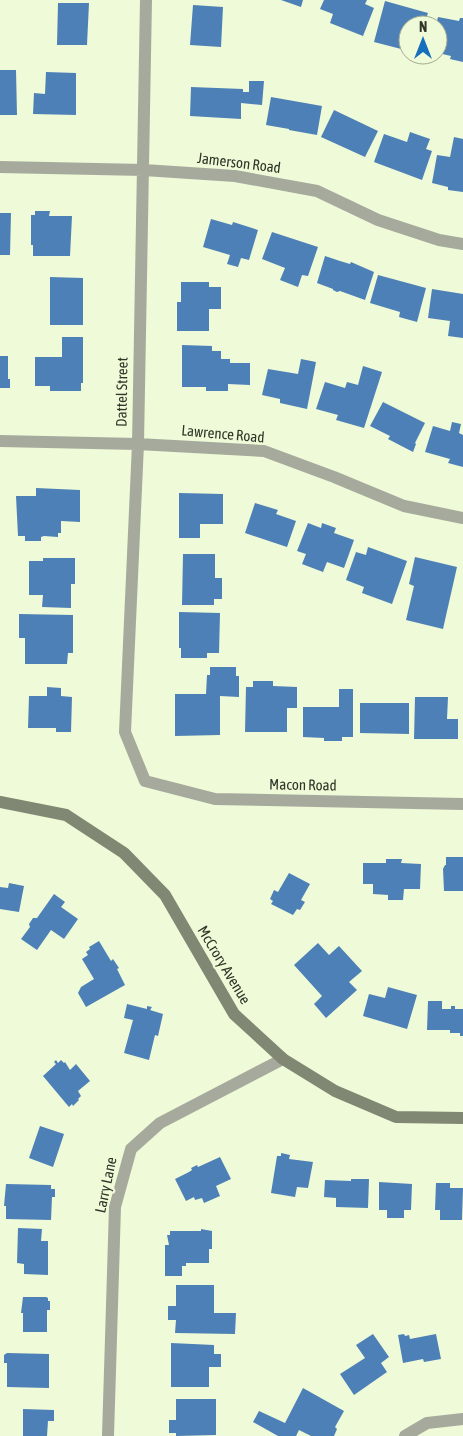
<svg xmlns="http://www.w3.org/2000/svg" width="463" height="1436" viewBox="0 0 463 1436" font-family="'Asap Condensed',sans-serif">
  <rect width="100%" height="100%" fill="#effad8"/>
  <!-- building -->
  <path fill="#4d80b6" d="M281,0H303L301,7Z
    M324,0H367L365,4L374,8L363,36L330,23L333,14L320,9Z
    M385,1L428,13L424,25H408V38L405,50L374,42Z
    M58,3H89L87,45H57Z
    M193,5L223,7L221,47L190,45Z
    M438,17L459,21L460,18H463V62L450,59L451,56L438,53V25H436Z
    M0,70H16L17,115H0Z
    M46,72L76,73V115L33,114L34,93L45,94Z
    M249,81H264L262,105L241,103V119L190,116L191,87L243,89V92H249Z
    M271,97L322,106L317,135L289,130V129L266,125Z
    M334,110L378,131L365,157L321,137Z
    M410,132L430,139L426,149L432,151L422,180L374,162L384,134L407,142Z
    M454,137L463,139V192L448,190V187L432,183L437,155L450,157Z
    M35,211H50L49,216H72L70,256H33V245H31V215H35Z
    M0,213H11L10,255H0Z
    M211,219L232,225L233,222L258,230L249,260L241,258L238,267L227,264L230,255L203,247Z
    M272,232L318,247L308,276L302,275L298,287L280,280L285,268L262,259Z
    M325,256L340,261L350,264L351,262L374,272L365,300L340,291L337,292L333,290V289L317,283Z
    M378,275L426,288L417,322L399,317L400,312L370,303Z
    M50,277L83,278V325H50Z
    M181,282H209V287H221V309H209V331H177V302H181Z
    M432,289L463,294V338L448,336L450,321L428,318Z
    M62,337H83V383H81V391H50V386H35V357H62Z
    M182,345L212,346V351H221V359H230V363H250V385L228,384V391H206V387H182Z
    M0,356H8V379H10V388H0Z
    M301,359L316,362L307,409L280,403V399L262,395L268,369L298,374Z
    M363,366L382,372L364,428L336,420L338,415L316,409L325,382L345,388L347,382L358,385Z
    M383,402L425,423L415,443L416,444L413,452L388,439L390,436L370,426Z
    M452,422L461,424L459,433L463,435V467L448,463L450,459L425,452L433,426L450,431Z
    M36,488L80,490V522L61,521V533H58V537L44,536L41,537V541H25V536H18L16,496H36Z
    M179,493L223,494V524H200V538H179Z
    M255,503L278,510L276,514L296,521L287,547L245,533Z
    M308,523L321,528L322,523L336,528L334,533L354,540L344,568L327,562L323,572L302,564L306,554L297,551Z
    M368,547L407,561L392,604L362,593L364,587L346,580L356,552L366,555Z
    M183,554H215V578H222V599H214V605H182Z
    M415,557L457,567L443,629L406,620L414,586L409,584Z
    M43,558H75V584H71V608L42,607L43,595H29V561H43Z
    M179,612L220,613L219,653H207V658H181V648H179Z
    M19,614L73,615V653H68L67,664H25V638H19Z
    M210,667H236V676H239V697L220,696V735L175,736V694H206L207,675H210Z
    M253,681H273V686L297,687V708H287V732H245L246,687H253Z
    M47,687L61,688V696L72,697L71,732H56V728H28L29,696H47Z
    M339,689H353V737H342V741H324V738L303,737V707H339Z
    M415,697H448L447,719H458V739H414Z
    M360,703H409V734L360,733Z
    M446,857H463V891H444L443,869L445,865H446Z
    M386,859H402L401,863L421,864L420,889H404L403,900H388V895L373,894V884H363V863H386Z
    M289,873L310,884L301,900L305,902L300,910L297,909L293,915L271,904L273,901L270,899L274,890L278,892Z
    M9,883L24,886L19,912L0,909V887L8,888Z
    M54,894L65,902L61,907L78,919L64,939L51,930L37,950L21,939L30,927L29,924L33,918H37Z
    M99,941L111,961L113,959L119,968L117,969L125,985L86,1007L78,993L81,987L94,979L82,959L88,955L86,952L90,949L89,947Z
    M318,943L329,955L339,946L362,971L349,982L357,990L326,1018L314,1004L322,996L294,965Z
    M388,987L417,995L407,1029L363,1016L369,994L385,998Z
    M428,1001H442V1009H451V1006H455V1009H463V1036H460V1033H450V1030H427Z
    M127,1004L147,1009V1006L152,1007L150,1010L163,1014L158,1036L155,1035L149,1060L124,1053L133,1020L124,1018Z
    M56,1060L58,1063L61,1060L64,1063L65,1062L70,1070L76,1064L90,1081L78,1091L81,1096L78,1099L79,1100L73,1106L72,1104L69,1107L43,1076L56,1064L54,1062Z
    M40,1126L64,1134L53,1167L29,1158Z
    M281,1153L290,1155L289,1159L313,1162L308,1188L297,1187L295,1197L271,1193L277,1156H281Z
    M220,1157L231,1179L216,1186L220,1196L204,1203L202,1198L195,1200L194,1197L186,1201L175,1179L189,1172L192,1170L191,1168L197,1165L198,1167Z
    M351,1179H369L368,1208L336,1207V1198L324,1197L325,1180L351,1181Z
    M379,1182L412,1184L411,1210H404V1218H387V1210H379Z
    M436,1183H450V1188H463L462,1220H440V1210H435Z
    M6,1184L51,1185V1189H55V1197H52L51,1220L6,1219V1206H4Z
    M18,1228L42,1229L41,1241H48V1275L24,1274V1264L17,1263Z
    M201,1229L212,1231V1249H209V1263H186V1266H182V1276H165V1245H169L167,1235H170V1231H201Z
    M176,1285H214V1313H236L235,1334L175,1333L176,1320H168V1306H176Z
    M23,1297H46L48,1298V1301H50V1310H47V1332H23V1313H21Z
    M373,1334L389,1357L381,1363L387,1372L354,1395L340,1374L365,1358L356,1345Z
    M404,1334L405,1336L409,1335L410,1339L436,1334L441,1359L424,1362L423,1359L403,1363L398,1335Z
    M171,1343L214,1345V1354H221V1367H209V1387H171Z
    M7,1353L49,1354V1388L7,1387V1363H4V1355Z
    M303,1388L344,1411L335,1427L337,1429L334,1436H311L299,1430L296,1436H278L253,1422L259,1411L285,1423Z
    M176,1399H216V1435L176,1436V1433H169V1420H176Z
    M23,1409L54,1410V1421H48L47,1436H23Z"/>
  <g fill="none" stroke-linecap="round" stroke-linejoin="round">
    <!-- street -->
    <path stroke="#a6aa9c" stroke-width="12" d="M146,0L138,444L125,732L145,781L215,799L463,804
      M0,167L144,170L235,176L317,191L378,220L439,240L463,244
      M0,441L138,444L264,451L334,477L404,506L463,518
      M108,1436L115,1207L131,1149L160,1123L283,1059
      M405,1436L427,1423L463,1419"/>
    <!-- secondary -->
    <path stroke="#808772" stroke-width="12" d="M0,802L66,815L124,853L165,895L234,1014L283,1059L335,1091L396,1117L463,1118"/>
  </g>
  <g text-anchor="middle" stroke-width="4.5" stroke-linejoin="round" paint-order="stroke">
    <!-- street labels -->
    <g font-size="15" fill="#313528" stroke="#effad8">
      <text transform="translate(239 163) rotate(7)" y="5">Jamerson Road</text>
      <text transform="translate(122 392) rotate(-89)" y="5">Dattel Street</text>
      <text transform="translate(223 434) rotate(5)" y="5">Lawrence Road</text>
      <text transform="translate(303 785) rotate(1)" y="5">Macon Road</text>
      <text transform="translate(224 965) rotate(59)" y="5">McCrory Avenue</text>
      <text transform="translate(106 1185) rotate(-78)" y="5">Larry Lane</text>
    </g>
  </g>
  <!-- north arrow -->
  <g transform="translate(423 40)"><circle r="24" fill="#effad8" stroke="#a3ab92"/>
  <path d="M0-4L9 19L0 12L-9 19Z" fill="#166fbc"/>
  <text y="-8" font-size="14" font-weight="bold" text-anchor="middle" fill="#313528">N</text>
  </g>
</svg>
